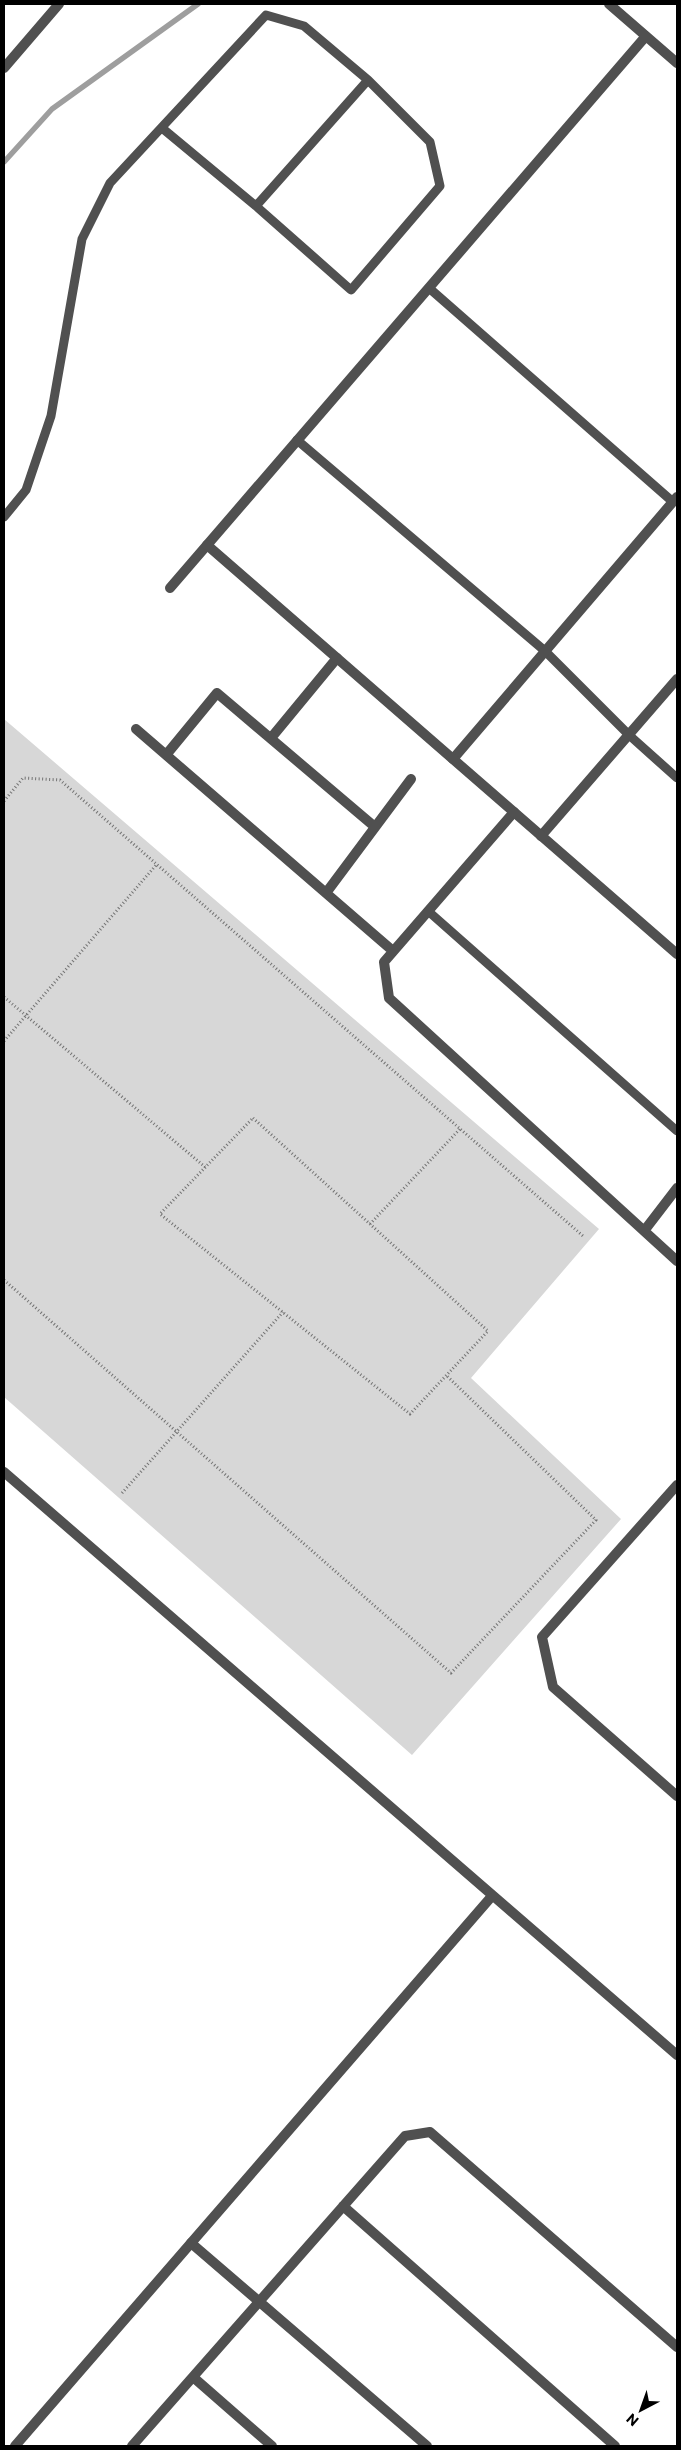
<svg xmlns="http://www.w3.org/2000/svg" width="681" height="2450" viewBox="0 0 681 2450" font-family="Commissioner,sans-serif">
  <rect width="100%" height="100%" fill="#fff"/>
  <!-- green -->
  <path fill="#d7d7d7" d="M4,719L599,1229L471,1378L621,1519L412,1755L4,1397Z"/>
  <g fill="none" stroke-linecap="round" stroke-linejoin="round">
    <!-- stream -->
    <path stroke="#9e9e9e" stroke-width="5.5" d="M4,162L52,109L198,4"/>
    <!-- path -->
    <path stroke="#727272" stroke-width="3" stroke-dasharray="1 2.5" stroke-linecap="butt" d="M4,801L23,778L60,780L583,1236
      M4,997L205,1167
      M4,1041L157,864
      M253,1118L488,1331L410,1414L160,1214Z
      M370,1224L460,1129
      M4,1280L451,1673L596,1520L447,1376
      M122,1493L283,1312"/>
    <!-- service -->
    <path stroke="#505050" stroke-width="9" d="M162,128L256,206L351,290L440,186L430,142L368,80
      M429,288L673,502
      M297,440L545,651L629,735L677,778
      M4,517L26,490L51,416L82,239L110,183L266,15L304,26L368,80L256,206
      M428,911L677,1131"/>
    <!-- minor -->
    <path stroke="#505050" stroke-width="10" d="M609,4L677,63
      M4,68L59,4
      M170,588L646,36
      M136,729L393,951
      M271,738L337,658
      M166,755L217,693L375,827
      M453,759L677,497
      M514,812L384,962L389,998L677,1261
      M541,836L677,679
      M326,893L411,779
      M644,1231L677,1188
      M677,1485L542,1637L553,1687L677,1796
      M343,2206L615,2446
      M191,2243L427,2446
      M193,2377L272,2446
      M132,2446L405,2136L430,2132L677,2347"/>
    <!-- tertiary -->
    <path stroke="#505050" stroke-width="10" d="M207,545L677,954
      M4,1472L677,2055
      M15,2446L492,1896"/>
  </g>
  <!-- border -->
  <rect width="681" height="2450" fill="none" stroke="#000000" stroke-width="10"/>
  <!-- north arrow -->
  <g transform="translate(641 2410) rotate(221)" stroke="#ffffff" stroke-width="4" paint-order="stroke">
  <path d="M0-4L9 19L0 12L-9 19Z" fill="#000000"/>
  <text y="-8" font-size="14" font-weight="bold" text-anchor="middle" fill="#000000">N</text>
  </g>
</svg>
